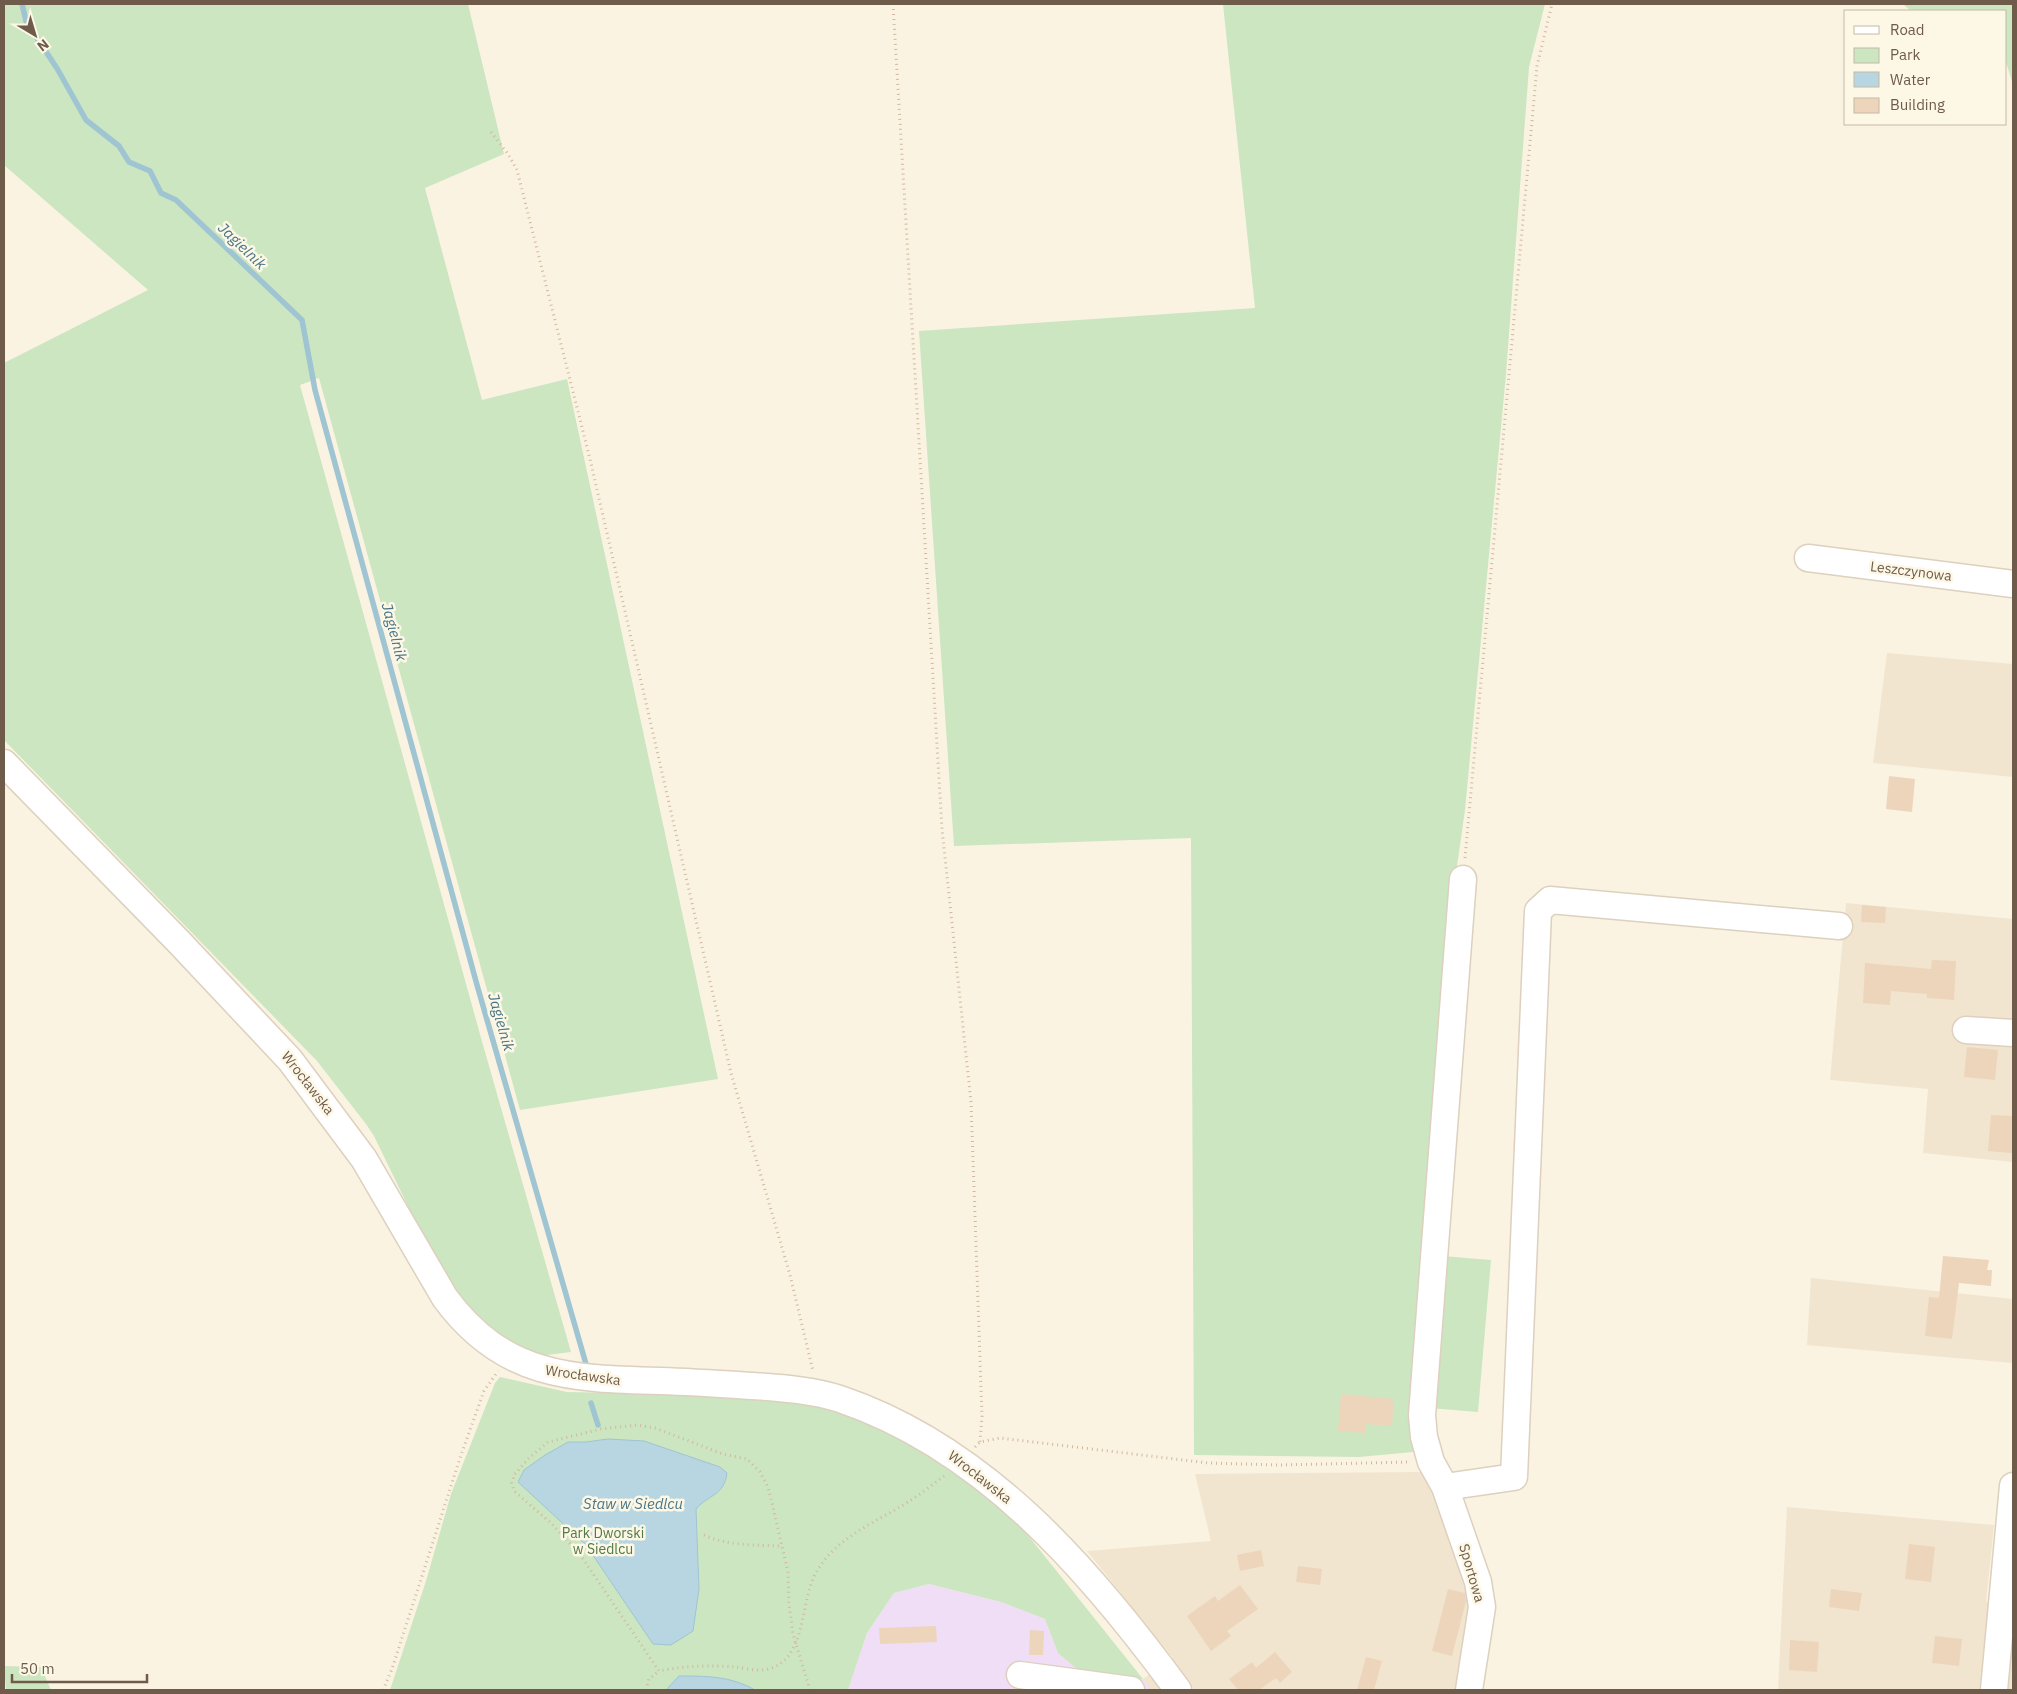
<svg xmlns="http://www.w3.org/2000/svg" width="2017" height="1694" viewBox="0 0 2017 1694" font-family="'IBM Plex Sans',sans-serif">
  <rect width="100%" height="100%" fill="#faf3e1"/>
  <!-- residential -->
  <path fill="#f1e5d0" d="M1887,653L2013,664V777L1873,763Z
    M1846,903L2013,919V1162L1923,1153L1928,1089L1830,1080Z
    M1811,1278L2013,1299V1363L1807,1345Z
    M1423,1472L1458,1537L1477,1607L1461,1690H848L1045,1619L1058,1653L1089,1679H1143L1173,1658L1087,1551L1211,1541L1195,1474Z
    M1787,1507L1994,1525L1986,1602L2013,1603V1690H1778Z"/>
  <!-- education -->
  <path fill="#f0def6" d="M929,1584L1001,1602L1045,1619L1058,1653L1089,1679H1143L1151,1690H848L867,1633L894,1593Z"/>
  <!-- green -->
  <path fill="#cce6c1" d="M4,4H468L504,154L425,188L482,400L567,379L718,1079L520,1110L319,378L300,385L483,1045L571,1352L539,1356L497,1338L459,1300L435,1262L374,1136L366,1124L317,1061L4,740V363L148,290L4,165Z
    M1223,4H1545L1529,67L1506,374L1465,810L1452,901L1413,1452L1359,1457L1194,1455L1191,838L954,846L919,331L1255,308Z
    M1903,4H2013V85L2006,62V11H1911Z
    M1442,1256L1491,1260L1478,1412L1429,1408Z
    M500,1377L567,1392L772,1396L836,1408L899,1433L1011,1514L1143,1679H1089L1058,1653L1045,1619L1001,1602L929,1584L894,1593L867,1633L848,1690H390L426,1581L451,1494L495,1383Z
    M4,1666L41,1667L51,1690H6Z"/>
  <!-- water -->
  <path fill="#b8d6e1" stroke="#9fc4d2" d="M608,1439L644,1441L720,1467L727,1473C724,1496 709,1494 696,1509L699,1589L693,1631L671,1645L653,1644L586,1545L518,1482L524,1470L545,1455L568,1442H586Z
    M679,1676C706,1676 731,1676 755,1690H666Z"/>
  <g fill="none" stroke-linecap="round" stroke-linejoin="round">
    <!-- stream -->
    <path stroke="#9fc4d2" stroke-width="5.5" d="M22,4L26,21L58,70L86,120L119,146L129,162L150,171L161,193L176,200L302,320L315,390L477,985L586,1364
      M591,1403L598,1425"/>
  </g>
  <!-- building -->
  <path fill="#edd5bb" d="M1889,776L1915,779L1912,812L1886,809Z
    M1862,905L1886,907L1885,923L1861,922Z
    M1932,960L1956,961L1954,1000L1927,998V994L1891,991L1890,1005L1863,1003L1865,963L1931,969Z
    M1967,1047L1998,1050L1995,1080L1964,1077Z
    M1991,1115L2013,1116L2012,1153L1988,1151Z
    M1943,1256L1989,1260L1987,1270H1992L1991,1286L1959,1283L1952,1339L1925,1336L1929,1297L1939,1298Z
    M1341,1394L1394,1399L1392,1426L1366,1424L1365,1433L1338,1431Z
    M1909,1544L1935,1547L1931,1582L1905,1579Z
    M1261,1550L1264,1566L1240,1571L1237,1555Z
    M1298,1566L1322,1569L1320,1585L1296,1582Z
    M1240,1585L1258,1609L1227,1631L1231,1636L1211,1651L1187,1616L1215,1596L1218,1601Z
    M1448,1589L1465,1593L1466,1601L1452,1656L1432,1651Z
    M1831,1589L1862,1593L1859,1611L1829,1607Z
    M936,1626L937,1642L880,1644L879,1628Z
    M1030,1630L1044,1631L1043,1655H1029Z
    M1935,1636L1962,1639L1959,1666L1932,1663Z
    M1790,1640L1819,1642L1817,1672L1789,1670Z
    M1275,1652L1292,1672L1280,1683L1276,1678L1259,1690H1238L1229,1679L1252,1662L1256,1668Z
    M1366,1657L1382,1661L1374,1690H1357Z"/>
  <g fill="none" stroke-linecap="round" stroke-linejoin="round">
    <!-- minor casing -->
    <g stroke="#ddd0be" stroke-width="29">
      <path id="minor" d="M1808,558L2013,584
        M4,763L178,941L290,1060L364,1159L445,1298C503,1377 571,1379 661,1381C692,1382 722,1384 753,1386C781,1388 813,1390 840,1399C985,1448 1090,1570 1178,1690
        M1463,879L1422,1415L1424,1437L1431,1462L1445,1487L1478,1582L1482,1607L1469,1690
        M1966,1030L2013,1033
        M1445,1487L1514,1477L1538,911L1550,900L1839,926
        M1020,1675L1131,1690
        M1994,1690L2013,1486"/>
    </g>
    <!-- path -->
    <path stroke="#d1b89f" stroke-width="3" stroke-dasharray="1 4" stroke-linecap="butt" d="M893,4L942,829L971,1102L982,1416L980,1442
      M491,132L508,154L517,170L590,459L731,1073L790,1275L813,1371
      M1465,858L1537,66L1552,4
      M975,1447L980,1442L1000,1438L1208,1463L1279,1465L1410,1462
      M704,1535C727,1546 757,1545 782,1546
      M383,1690L392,1669L461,1455L484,1391L498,1371
      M646,1690L649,1679L659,1671
      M810,1690L793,1634L789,1604L788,1572L772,1503L768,1487L760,1472L747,1459L723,1454L655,1428L637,1425L601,1429L548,1442L528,1459L514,1475L512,1483L514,1491L552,1524L581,1556L659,1671C683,1666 710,1665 734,1667C745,1668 758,1672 769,1669C808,1658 799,1600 817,1571C835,1540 869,1525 900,1507C915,1498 930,1487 944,1476"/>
    <!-- minor -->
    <use href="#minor" stroke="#fff" stroke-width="26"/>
  </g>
  <g text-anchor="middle" stroke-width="5" stroke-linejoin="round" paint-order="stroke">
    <!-- street labels -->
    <g font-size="14" fill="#6f5b4a" stroke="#fdf7e6">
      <text transform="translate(1911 571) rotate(7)" y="5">Leszczynowa</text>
      <text transform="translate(308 1083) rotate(52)" y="5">Wrocławska</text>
      <text transform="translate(583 1375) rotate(8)" y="5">Wrocławska</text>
      <text transform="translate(980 1477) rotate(38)" y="5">Wrocławska</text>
      <text transform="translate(1472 1573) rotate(74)" y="5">Sportowa</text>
    </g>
    <!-- park labels -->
    <g font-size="14" fill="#507a46" stroke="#fdf7e6">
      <text x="603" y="1538">Park Dworski<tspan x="603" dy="16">w Siedlcu</tspan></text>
    </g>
    <!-- water labels -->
    <g font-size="15" font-style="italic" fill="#497687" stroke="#fdf7e6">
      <text transform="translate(242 246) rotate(44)" y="5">Jagielnik</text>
      <text transform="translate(394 632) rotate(75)" y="5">Jagielnik</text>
      <text transform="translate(501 1022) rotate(74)" y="5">Jagielnik</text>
      <text x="633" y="1509">Staw w Siedlcu</text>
    </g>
  </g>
  <!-- border -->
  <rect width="2017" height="1694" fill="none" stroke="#6f5b4a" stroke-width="10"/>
  <!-- legend -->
  <rect x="1844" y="10" width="162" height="115" fill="#fdf7e6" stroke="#c4b9a8"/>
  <rect x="1854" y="26" width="25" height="8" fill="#ffffff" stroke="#c4b9a8"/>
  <text x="1890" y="35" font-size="15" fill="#6f5b4a">Road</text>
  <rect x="1854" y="48" width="25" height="15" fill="#cce6c1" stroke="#c4b9a8"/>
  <text x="1890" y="60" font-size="15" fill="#6f5b4a">Park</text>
  <rect x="1854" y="72" width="25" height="15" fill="#b8d6e1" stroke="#c4b9a8"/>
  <text x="1890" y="85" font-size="15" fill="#6f5b4a">Water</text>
  <rect x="1854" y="98" width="25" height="15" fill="#edd5bb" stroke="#c4b9a8"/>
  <text x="1890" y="110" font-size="15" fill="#6f5b4a">Building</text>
  <!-- north arrow -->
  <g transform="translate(35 35) rotate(142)" stroke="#fdf7e6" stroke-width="4" paint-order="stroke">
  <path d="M0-4L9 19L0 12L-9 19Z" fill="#6f5b4a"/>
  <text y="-8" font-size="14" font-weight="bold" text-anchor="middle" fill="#6f5b4a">N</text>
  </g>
  <!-- scale -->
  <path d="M12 1674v8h135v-8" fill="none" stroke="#6f5b4a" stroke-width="2.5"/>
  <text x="20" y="1674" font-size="15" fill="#6f5b4a" stroke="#fdf7e6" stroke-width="4" paint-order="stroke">50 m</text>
</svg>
